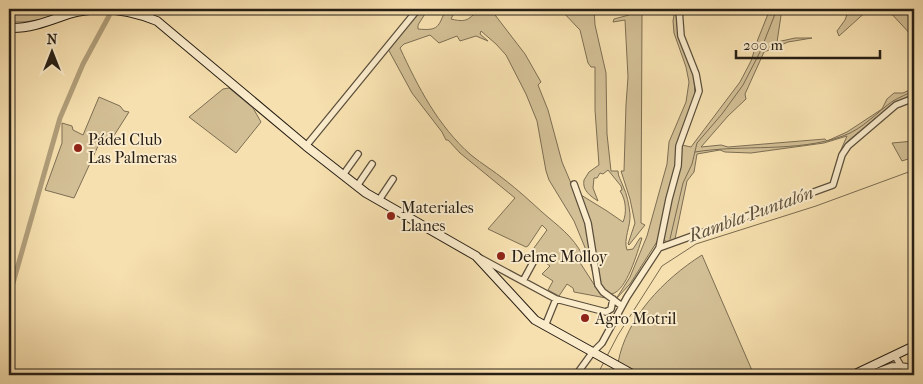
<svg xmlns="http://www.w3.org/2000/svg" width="923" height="384" viewBox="0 0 923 384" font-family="'IM FELL French Canon',serif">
  <rect width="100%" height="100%" fill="#f7e0af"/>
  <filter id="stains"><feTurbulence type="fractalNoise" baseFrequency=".004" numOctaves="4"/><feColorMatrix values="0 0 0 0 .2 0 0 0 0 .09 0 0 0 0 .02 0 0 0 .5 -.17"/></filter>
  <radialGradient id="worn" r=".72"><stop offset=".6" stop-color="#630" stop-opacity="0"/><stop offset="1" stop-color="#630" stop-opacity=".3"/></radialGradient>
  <!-- green -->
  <path fill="#d3bf95" stroke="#7c6e54" d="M9,9H37L46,13L52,12V15C39,20 24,24 9,21Z
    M420,9H428L418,25V29C439,31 438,27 446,9H456L451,19C471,24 468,16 482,9C485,8 492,9 495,9L492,11L525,54L541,82L538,85L548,110L562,162L585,216L594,276L586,250L574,221L549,180L546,171L537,121L526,94L506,55L496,44L481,31L480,34L488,41L476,36L460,41L457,36L439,43L430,35L404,44L400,48C418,87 438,126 471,155C482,164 494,171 505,180C518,190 530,201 542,212C558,226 573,236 583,256L577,258L597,289L606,298L574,292L573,288L567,284L559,296L548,290L553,281L542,274L550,266L531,252L547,230L542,225L528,246L526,247L488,229L515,198L460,153L448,140H446L442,132L412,93L388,49Z
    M560,9H594L595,25L606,73L607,134L611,171H618C618,177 621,180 623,186C627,194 629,205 630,214C631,226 623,239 627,250L633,249L640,238H642C637,253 627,290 612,294L605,292L600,284L590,225L581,195L607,211L623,222C627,213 626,199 620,191L622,190L621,186L608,170L603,174L600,173L597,178H594L593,188L598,201C590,196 582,190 584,180L589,172L599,165L595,110V67H591L588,63L580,30Z
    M635,9H646L642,15L641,223L645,225L629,245L628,244L635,223L630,199L621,171H624L626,105L628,77L625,20L613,22L614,19L629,15Z
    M675,9H678L677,25L678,34L694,74L695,99L667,195L658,240L630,284L616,299L630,277L647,236L667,164L669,142L686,102L689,82L686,67L674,33L673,21Z
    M770,9H782L777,42L795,38H812L788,42L764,52L745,94L746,99L728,116L701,147L721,145L728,147L825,139L827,141L847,132L882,109L887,99L894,93H903L914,88V95L894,103L848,141L840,152L847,136L824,143L751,153L725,152L720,150L697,154L694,172L687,181L675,239L667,242L664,240V233L682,145L691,147L740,82L751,61L758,39Z
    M849,9H869L839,36L837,31L845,20Z
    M887,9H914V38Z
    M229,88L253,108L261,122L236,153L189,117L223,89Z
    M99,97L120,106L124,111L129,112L108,145L99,144L74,198L45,190L62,143V123L72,126L73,130L83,135Z
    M914,141V157L902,161L892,143Z
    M702,255L754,375H642L618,363C626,318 664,279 702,255Z"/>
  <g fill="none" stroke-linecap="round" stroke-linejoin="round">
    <!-- stream -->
    <path stroke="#796b51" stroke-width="1" d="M695,152C744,144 796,153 843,136C863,129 877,112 893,101C900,97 907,94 914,91
      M670,239L683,183L692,164L697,143L722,114L743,85L760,52L777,9
      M607,356L618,335L662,266L696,244L816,206L914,170
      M597,375L604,362"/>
    <!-- canal -->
    <path stroke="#b09e7a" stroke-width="5" d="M9,297L60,118L83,64L109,16"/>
    <!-- street casing -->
    <g stroke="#5a4e3b" stroke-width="8">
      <path id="street" d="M141,9L151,17
        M306,146L418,9
        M343,175L358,154
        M574,184L588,223L598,285L603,292L622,306
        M357,186L372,164
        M379,200L393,179
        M659,248L833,185L842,155L848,146L896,105L914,98
        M480,258L556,299L606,312L611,309L613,299
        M523,281L536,257
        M545,326L556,299
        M895,356L901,366L914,368
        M576,375L592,353L602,343L627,297L659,248L669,199L678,166L679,146L699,91L696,74L681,36L679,9
        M867,375L892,366H901"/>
    </g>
    <!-- secondary casing -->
    <g stroke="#261e14" stroke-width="10">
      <path id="secondary" d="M9,28C30,29 49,21 69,14C99,5 128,9 157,21L306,146L366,193L476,256L535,320L634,375
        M853,375L914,346"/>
    </g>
    <!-- street -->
    <use href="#street" stroke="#faebcb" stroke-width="5.5"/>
    <!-- secondary -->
    <use href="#secondary" stroke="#faebcb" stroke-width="8"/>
  </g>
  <!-- markers -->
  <g fill="#8f2418" stroke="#faebcb" stroke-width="2">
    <circle cx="78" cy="148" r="5"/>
    <circle cx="391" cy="216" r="5"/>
    <circle cx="501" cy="256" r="5"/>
    <circle cx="585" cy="318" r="5"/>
  </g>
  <g text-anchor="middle" stroke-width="4" stroke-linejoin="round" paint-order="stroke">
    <!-- poi labels -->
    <g font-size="16" fill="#261e14" stroke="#faebcb" text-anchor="start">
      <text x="88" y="145">Pádel Club<tspan x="88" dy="18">Las Palmeras</tspan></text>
      <text x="401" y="213">Materiales<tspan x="401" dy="18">Llanes</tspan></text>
      <text x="511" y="262">Delme Molloy</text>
      <text x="595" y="324">Agro Motril</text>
    </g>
    <!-- water labels -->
    <g font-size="18" font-style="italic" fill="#5d513d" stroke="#faebcb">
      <text transform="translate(751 214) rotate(-20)" y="6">Rambla Puntalón</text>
    </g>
  </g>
  <!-- margin -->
  <rect width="923" height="384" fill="none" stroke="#f7e0af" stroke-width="30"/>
  <rect x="10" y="10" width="903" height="364" fill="none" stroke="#261e14" stroke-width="2.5"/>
  <rect x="15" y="15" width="893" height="354" fill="none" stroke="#261e14"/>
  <!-- north arrow -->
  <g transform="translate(52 52)" stroke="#faebcb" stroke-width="4" paint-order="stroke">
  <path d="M0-4L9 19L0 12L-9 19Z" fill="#261e14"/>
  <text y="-8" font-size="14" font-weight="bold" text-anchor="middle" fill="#261e14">N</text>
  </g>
  <!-- scale -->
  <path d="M736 50v8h144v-8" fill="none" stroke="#261e14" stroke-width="2.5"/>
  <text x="743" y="50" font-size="15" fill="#261e14" stroke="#faebcb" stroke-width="4" paint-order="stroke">200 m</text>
  <rect width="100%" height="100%" filter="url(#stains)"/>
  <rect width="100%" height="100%" fill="url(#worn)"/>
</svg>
